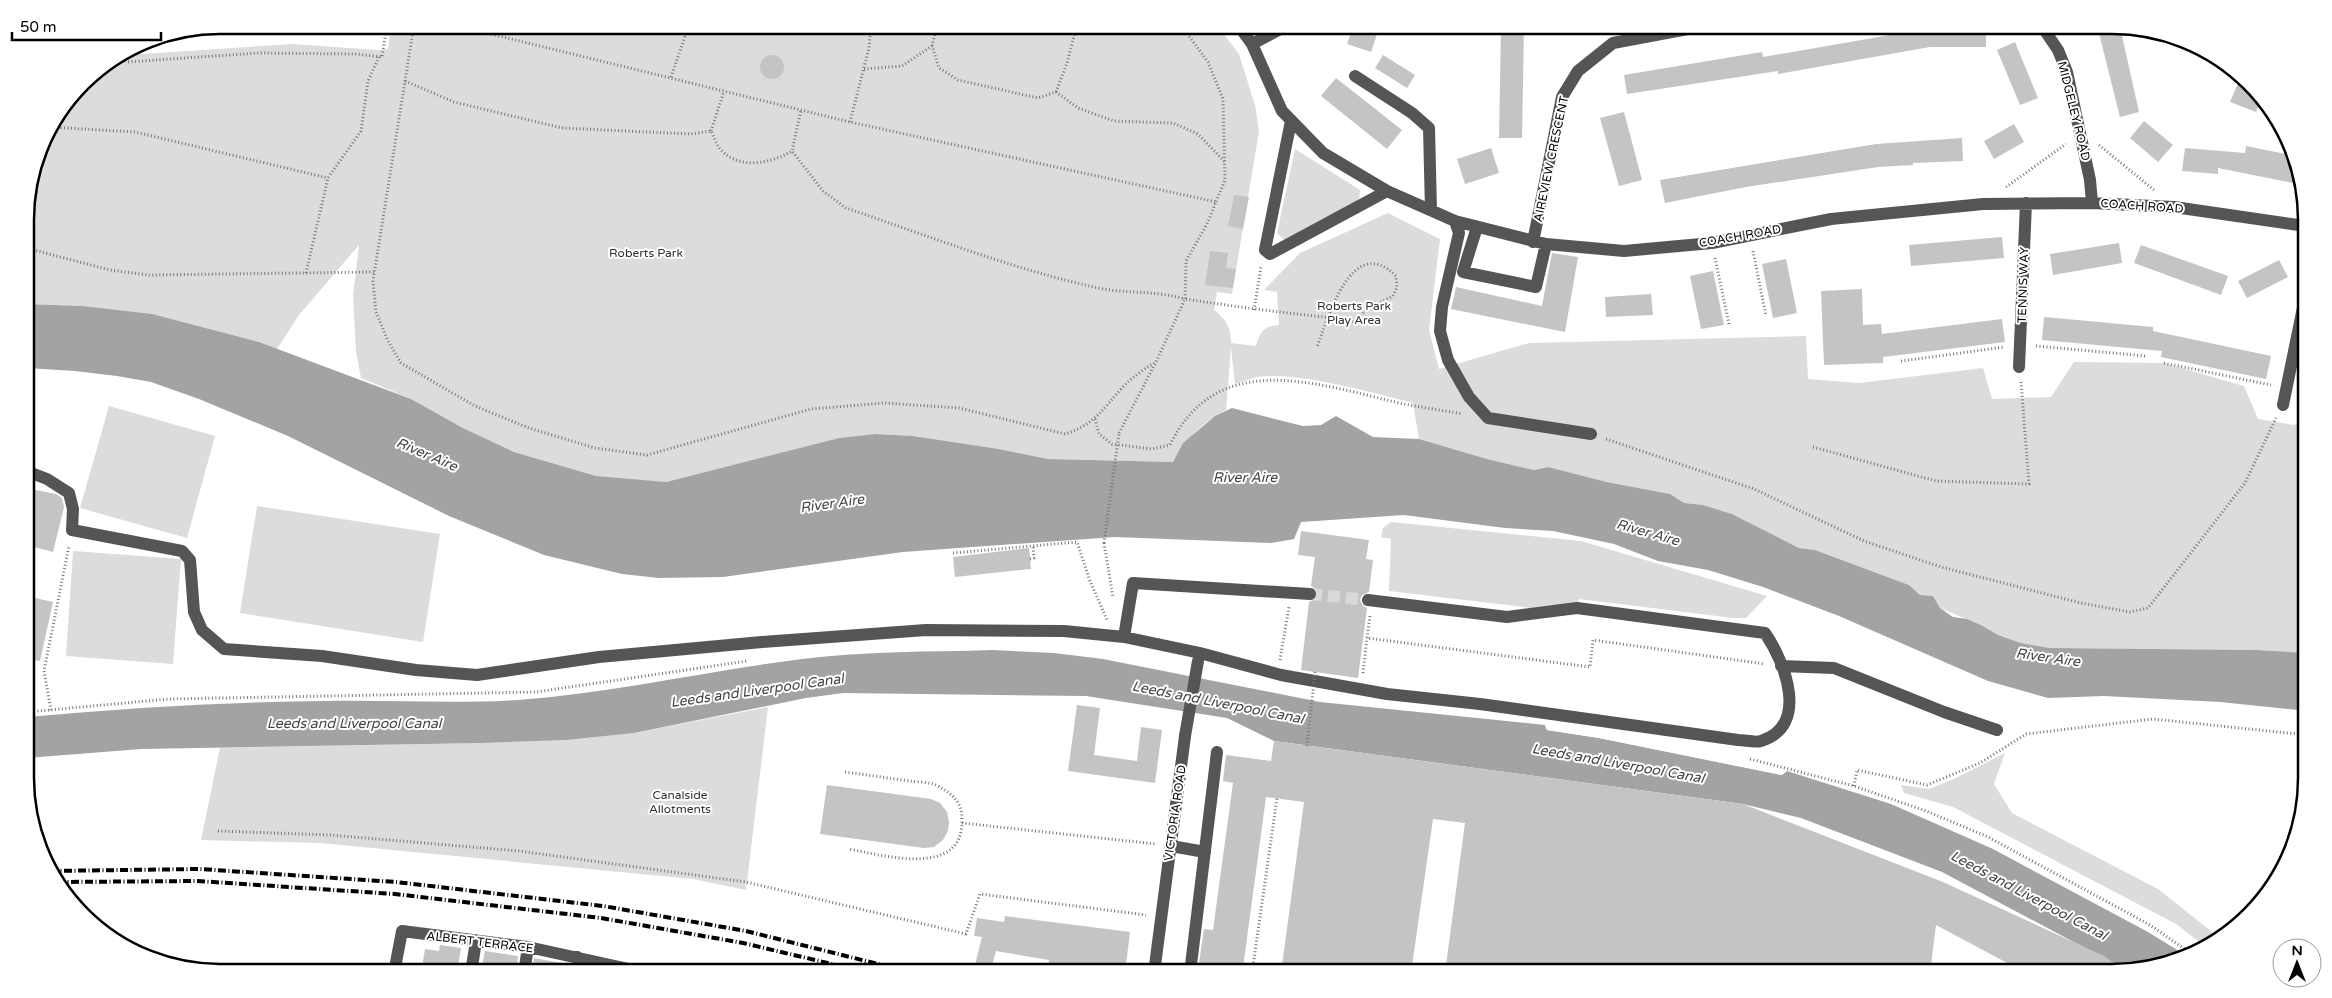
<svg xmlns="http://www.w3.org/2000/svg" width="2332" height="998" viewBox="0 0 2332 998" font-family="'Varela Round',sans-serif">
  <rect width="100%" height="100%" fill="#fff"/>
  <!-- green -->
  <path fill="#dcdcdc" d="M391,25H1217L1239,54L1255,105L1259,131L1232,294L1217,292L1214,310C1226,319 1231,327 1231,343L1256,346C1259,332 1265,326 1279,325L1277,292L1264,290L1300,253L1388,213L1440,239L1429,330L1439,369L1529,343L1806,336L1808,379L1859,383L1983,368L1992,399L2051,397L2074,362L2164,363L2244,386L2258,419L2294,425L2306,419L2307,653L2257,650L2050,648L2021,643L1998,635L1983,626L1940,608L1933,596L1920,595L1909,585L1815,550L1799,548L1732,514L1703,505L1684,503L1670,494L1607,482L1548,467L1534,470L1487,459L1419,439L1413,403C1374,393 1296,371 1257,377C1250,379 1242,382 1235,384L1231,347L1226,410C1203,421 1185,440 1173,462L1048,459L999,449L913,436L875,434L839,438L666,482L635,480L596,476L514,452L463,428L411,399L361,378L356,351L353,296L359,245L299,315L277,349L259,342L82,306L26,304L25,207L45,133L91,74L129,50L142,54L292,44L378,50L388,49Z
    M1295,149L1360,190L1359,200L1285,241L1277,233Z
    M109,406L215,436L187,538L80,508Z
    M257,506L440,534L423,642L240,613Z
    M1391,522L1581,541L1767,596L1746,618H1733L1579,599L1575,607L1548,610L1389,591L1391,539L1381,537L1383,528Z
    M73,551L181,559L173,664L66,656Z
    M768,707L746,890L693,879L320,843L201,840L220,748L483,743L567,740L634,733Z
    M2005,753L1994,784L2012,813L2158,889L2221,939L2206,947L2176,924L1953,807L1904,793L1901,785L1929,789L1956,778Z"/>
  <!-- water -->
  <path fill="#a3a3a3" d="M26,304L82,306L152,314L259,342L411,399L463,428L514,452L596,476L666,482L839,438L875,434L913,436L999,449L1048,459L1173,462L1183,443L1215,416L1232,408L1303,426L1321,425L1336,416L1373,437L1419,439L1487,459L1534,470L1548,467L1607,482L1670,494L1684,503L1703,505L1732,514L1799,548L1815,550L1909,585L1920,595L1933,596L1940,608L1953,617L1967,619L1983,626L1998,635L2021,643L2050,648L2257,650L2307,653V711L2220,702L2104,696L2048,698L1988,681L1839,616L1763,587L1708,570L1658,561L1614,544L1553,531L1505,528L1404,515L1301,522L1294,539L1271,543L1115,537L903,552L723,577L659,578L622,574L544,555L449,516L288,436L199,399L151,382L117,376L75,371L26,368Z
    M992,650L1054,653L1103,659L1320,702L1545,725L1547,730L1599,738L1781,775L1787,771L1891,804L1993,849L2148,932L2187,956L2175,963L2130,972L1942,872L1801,818L1743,804L1274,741L1227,718L1086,696L843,693L806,698L634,733L567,740L483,743L141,749L27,758V717C127,708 227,702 328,701C391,700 454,704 518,700C613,693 707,671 802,659C865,651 929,652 992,650Z"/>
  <!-- pier -->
  <path fill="#fff" d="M1545,725L1549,728L1599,736L1781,773L1787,771L1782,775L1599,738L1547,730Z"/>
  <!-- building -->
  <path fill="#c4c4c4" d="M1354,25H1380L1371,52L1347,44Z
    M1501,25H1524L1522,138H1499Z
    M2097,25L2120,27L2139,112L2120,117Z
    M1936,27H1986V47H1930L1778,74V71L1627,94L1624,75L1762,52L1763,57Z
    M2015,42L2038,98L2020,105L1997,50Z
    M760 67a12 12 0 1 1 24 0a12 12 0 1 1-24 0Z
    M1383,55L1415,75L1407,88L1375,68Z
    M2241,76L2262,97L2256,112L2230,102Z
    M1336,78L1402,130L1387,149L1321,96Z
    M1624,112L1642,180L1619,186L1600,118Z
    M2144,121L2173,145L2158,162L2130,138Z
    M2014,124L2024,142L1994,159L1984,141Z
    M1962,138L1963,161L1913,163V165L1878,167L1746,187L1665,203L1660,180L1876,144Z
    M2246,146L2295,156L2303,185L2218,168V174L2182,171L2185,148L2245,153Z
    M1491,148L1499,173L1465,184L1457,159Z
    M1234,195L1249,197L1243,229L1228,226Z
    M2002,237L2004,258L1911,266L1909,245Z
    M2119,243L2122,263L2053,275L2050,254Z
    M2141,245L2228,276L2221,295L2134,263Z
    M1210,251L1228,253L1226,268L1236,269L1233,288L1205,285Z
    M1552,253L1578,257L1565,332L1451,309L1456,287L1542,306Z
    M1786,259L1797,313L1773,318L1762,264Z
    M2279,260L2288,277L2247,298L2238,281Z
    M1713,271L1724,325L1701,329L1690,276Z
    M1862,289L1863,325L1881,324L1882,334L2002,319L2005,342L1883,357V363L1824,365L1821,291Z
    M1651,294L1653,315L1606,317L1605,297Z
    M2044,317L2153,327V331L2271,356L2266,379L2161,357L2162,351L2042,340Z
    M31,489L56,494L62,498L64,507L53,552L26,545V510Z
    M1301,531L1369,540L1366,559L1373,560L1369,592L1362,595L1360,600L1363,606L1367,608L1358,678L1301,670L1309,602L1316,599L1318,594L1317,590L1311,586L1315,557L1298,555Z
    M1029,548L1031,569L955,577L953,557Z
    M26,596L53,602L40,661L26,659Z
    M1077,705L1100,708L1094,755L1137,761L1141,727L1162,730L1155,783L1068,771Z
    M1274,741L1743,804L1943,882L2104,956L2126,972L2026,973L1936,925L1930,973H1445L1465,823L1433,819L1411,973H1281L1304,802L1266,797L1243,968L1199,963L1204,929L1213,930L1233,783L1223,781L1226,755L1271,761Z
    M827,785L931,799L940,803L947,812L949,822L948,831L943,840L934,847L924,848L820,834Z
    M1005,916L1130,932L1125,973H1047L1049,960L996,951L990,973H973L982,937L974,936L977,918L1004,922Z
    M440,945L461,948L457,973H421L425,949L439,951Z
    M485,951L518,956L516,973H492L493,968L482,966Z
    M534,958L567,964L566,973H532Z"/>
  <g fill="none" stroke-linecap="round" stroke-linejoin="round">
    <!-- minor-tunnel -->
    <path stroke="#d9d9d9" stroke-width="12" stroke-dasharray="12 6" stroke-linecap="butt" d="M1310,594L1368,600"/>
    <!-- path -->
    <path stroke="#777" stroke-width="3" stroke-dasharray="1 2.5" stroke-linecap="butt" d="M414,25L373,281L376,312L388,341L401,363L475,406L529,428L595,448L647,455L811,409L885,403L959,408L1065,434C1094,425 1103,409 1122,388C1132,377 1144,369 1156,362
      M454,25L850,122L1216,202L1207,224L1186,261L1185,299C1154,290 1127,294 1098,288C1012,269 929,236 846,208L823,191L792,151
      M1181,25L1208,62L1223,99L1225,180L1216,202
      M932,46L937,25
      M119,57L127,62L258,53L357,54L382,57L387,25
      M864,69L902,66L932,46L939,68L958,80L1038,98L1056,92L1078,108L1114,121L1173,123L1198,134L1225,162
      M671,77L689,25
      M405,81L454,102L562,128L691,134L711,131C714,137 716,144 720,149C739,170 770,164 792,151L801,110
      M1056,92L1067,63L1077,25
      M850,122L869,48L871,25
      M50,127L135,132L328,178
      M711,131L724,91
      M2099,145L2154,190
      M2006,187L2066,144
      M26,248L110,270L149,275L374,272
      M1753,251L1766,316
      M1715,258L1729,324
      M306,273L328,178L361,131L368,81L379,57
      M1254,310L1261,267
      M2036,346L2146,356
      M1901,361L2005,347
      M2164,363L2271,385
      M1095,419L1099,434L1112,444L1152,449L1170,445C1216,349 1315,383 1395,402C1418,407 1440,410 1463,414
      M1119,433L1156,362L1185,299C1231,306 1277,312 1324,317C1334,318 1343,322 1354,322L1367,309L1393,296L1397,287L1396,276C1352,232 1328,318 1317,347
      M1606,439L1754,489L1864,541L1941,567L2081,603L2130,612L2148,608L2245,483L2276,418
      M1813,447L1936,481L2029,484L2021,382
      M1104,543L1113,597
      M953,553L1077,542L1090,581L1107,620
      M1030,559L1034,558L1033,546
      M1370,616L1367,638L1590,667L1593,640L1765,664
      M1280,660L1289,607
      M1363,673L1367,638
      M51,710L44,671L69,546
      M27,712L169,699L536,692L747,661
      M1750,759L1854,786L1926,811L1988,837L2150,925L2192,954
      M845,772C867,775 888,778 910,781C918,782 929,782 936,785C951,793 962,801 962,819C964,879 883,855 848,849
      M1854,786L1857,770L1927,785L1980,763L2026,734L2153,719L2307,735
      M962,823L1156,844
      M218,831L330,835L519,851L746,882L966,934L980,894L1146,915
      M1252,973L1277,798"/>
    <!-- minor -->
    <path stroke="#555" stroke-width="12" d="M1238,25L1252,44L1282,111L1323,153L1387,191L1455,221L1546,244L1624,251L1712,243L1831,219L1983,204L2092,203L2174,207L2305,226
      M2041,25L2058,50L2067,72L2090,180L2092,203
      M1252,44L1288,25
      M1355,76L1412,113L1429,128L1431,210
      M1291,121L1265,250L1270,254L1387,191
      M1455,221L1459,233L1442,307L1440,331L1448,360L1469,397L1488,418L1591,434
      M1477,227L1463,272L1536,287L1546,244
      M1533,242L1562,97L1578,71L1613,43L1709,25
      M2019,367L2026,203
      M2283,405L2306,293
      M26,471L47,479L69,493L73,509L72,530L182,551L190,560L194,612L202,630L224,649L322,656L416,670L477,675L599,657L762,642L926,630L1064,631L1124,637L1200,653L1281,675L1387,694L1480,704L1738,740C1745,740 1755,743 1761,741C1810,726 1785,662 1765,633L1577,608L1507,617L1368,600
      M1124,637L1133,583L1310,594
      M1781,666L1834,668L1944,712L1997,730
      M1171,846L1205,852
      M394,973L402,931L528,947L647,973
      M471,973L476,941
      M524,973L528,947
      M574,973L577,957
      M1154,973L1185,736
      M1190,973L1217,752"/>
    <!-- rail -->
    <path stroke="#000" stroke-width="4" stroke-dasharray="8 2.5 1 2.5" stroke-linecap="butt" d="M50,871L199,869L396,882L603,906L746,931L914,973
      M57,882L198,881L395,894L601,918L743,943L870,973"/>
    <!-- path-bridge -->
    <path stroke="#777" stroke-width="3" stroke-dasharray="1 2.5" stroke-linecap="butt" d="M1104,543L1119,433
      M1307,746L1315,672"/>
    <!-- minor-bridge -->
    <path stroke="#555" stroke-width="12" d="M1185,736L1198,661"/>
  </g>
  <g text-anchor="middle" stroke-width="4" stroke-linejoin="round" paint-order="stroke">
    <!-- street labels -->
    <g font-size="12" fill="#000" stroke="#fff">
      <text transform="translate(2074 111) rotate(76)" y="4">MIDGELEY ROAD</text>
      <text transform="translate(1551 159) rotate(-78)" y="4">AIREVIEW CRESCENT</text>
      <text transform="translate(2142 206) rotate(4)" y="4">COACH ROAD</text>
      <text transform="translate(1740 236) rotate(-10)" y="4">COACH ROAD</text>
      <text transform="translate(2023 285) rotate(-88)" y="4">TENNIS WAY</text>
      <text transform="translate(1175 813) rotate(-82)" y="4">VICTORIA ROAD</text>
      <text transform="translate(480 942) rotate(7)" y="4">ALBERT TERRACE</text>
    </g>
    <!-- park labels -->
    <g font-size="12" fill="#333" stroke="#fff">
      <text x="646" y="257">Roberts Park</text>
      <text x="1354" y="310">Roberts Park<tspan x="1354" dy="14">Play Area</tspan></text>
      <text x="680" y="799">Canalside<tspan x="680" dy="14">Allotments</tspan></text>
    </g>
    <!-- water labels -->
    <g font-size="14" font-style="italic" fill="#444" stroke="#fff">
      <text transform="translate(427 454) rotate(23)" y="5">River Aire</text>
      <text x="1245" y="482">River Aire</text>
      <text transform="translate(832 503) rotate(-8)" y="5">River Aire</text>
      <text transform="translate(1648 532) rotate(16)" y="5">River Aire</text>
      <text transform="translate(2048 657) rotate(8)" y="5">River Aire</text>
      <text transform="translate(757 690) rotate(-8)" y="5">Leeds and Liverpool Canal</text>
      <text transform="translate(1218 702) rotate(11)" y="5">Leeds and Liverpool Canal</text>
      <text x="354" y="728">Leeds and Liverpool Canal</text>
      <text transform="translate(1618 763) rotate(10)" y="5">Leeds and Liverpool Canal</text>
      <text transform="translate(2029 895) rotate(28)" y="5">Leeds and Liverpool Canal</text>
    </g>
  </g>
  <!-- crop -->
  <path d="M0 0H2332V998H0ZM220 34H2112A186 186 0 0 1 2298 220V778A186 186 0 0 1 2112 964H220A186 186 0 0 1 34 778V220A186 186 0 0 1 220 34Z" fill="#fff" fill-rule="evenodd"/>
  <path fill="none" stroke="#000" stroke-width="2.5" d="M220 34H2112A186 186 0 0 1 2298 220V778A186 186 0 0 1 2112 964H220A186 186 0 0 1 34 778V220A186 186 0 0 1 220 34Z"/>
  <!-- north arrow -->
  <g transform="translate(2297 963)"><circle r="24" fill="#ffffff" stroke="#999999"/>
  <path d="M0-4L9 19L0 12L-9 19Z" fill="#000000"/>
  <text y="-8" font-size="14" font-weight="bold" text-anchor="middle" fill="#000000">N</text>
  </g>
  <!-- scale -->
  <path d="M12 32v8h149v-8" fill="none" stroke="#000000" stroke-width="2.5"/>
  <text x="20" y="32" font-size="15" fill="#000000" stroke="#ffffff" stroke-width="4" paint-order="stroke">50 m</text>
</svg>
